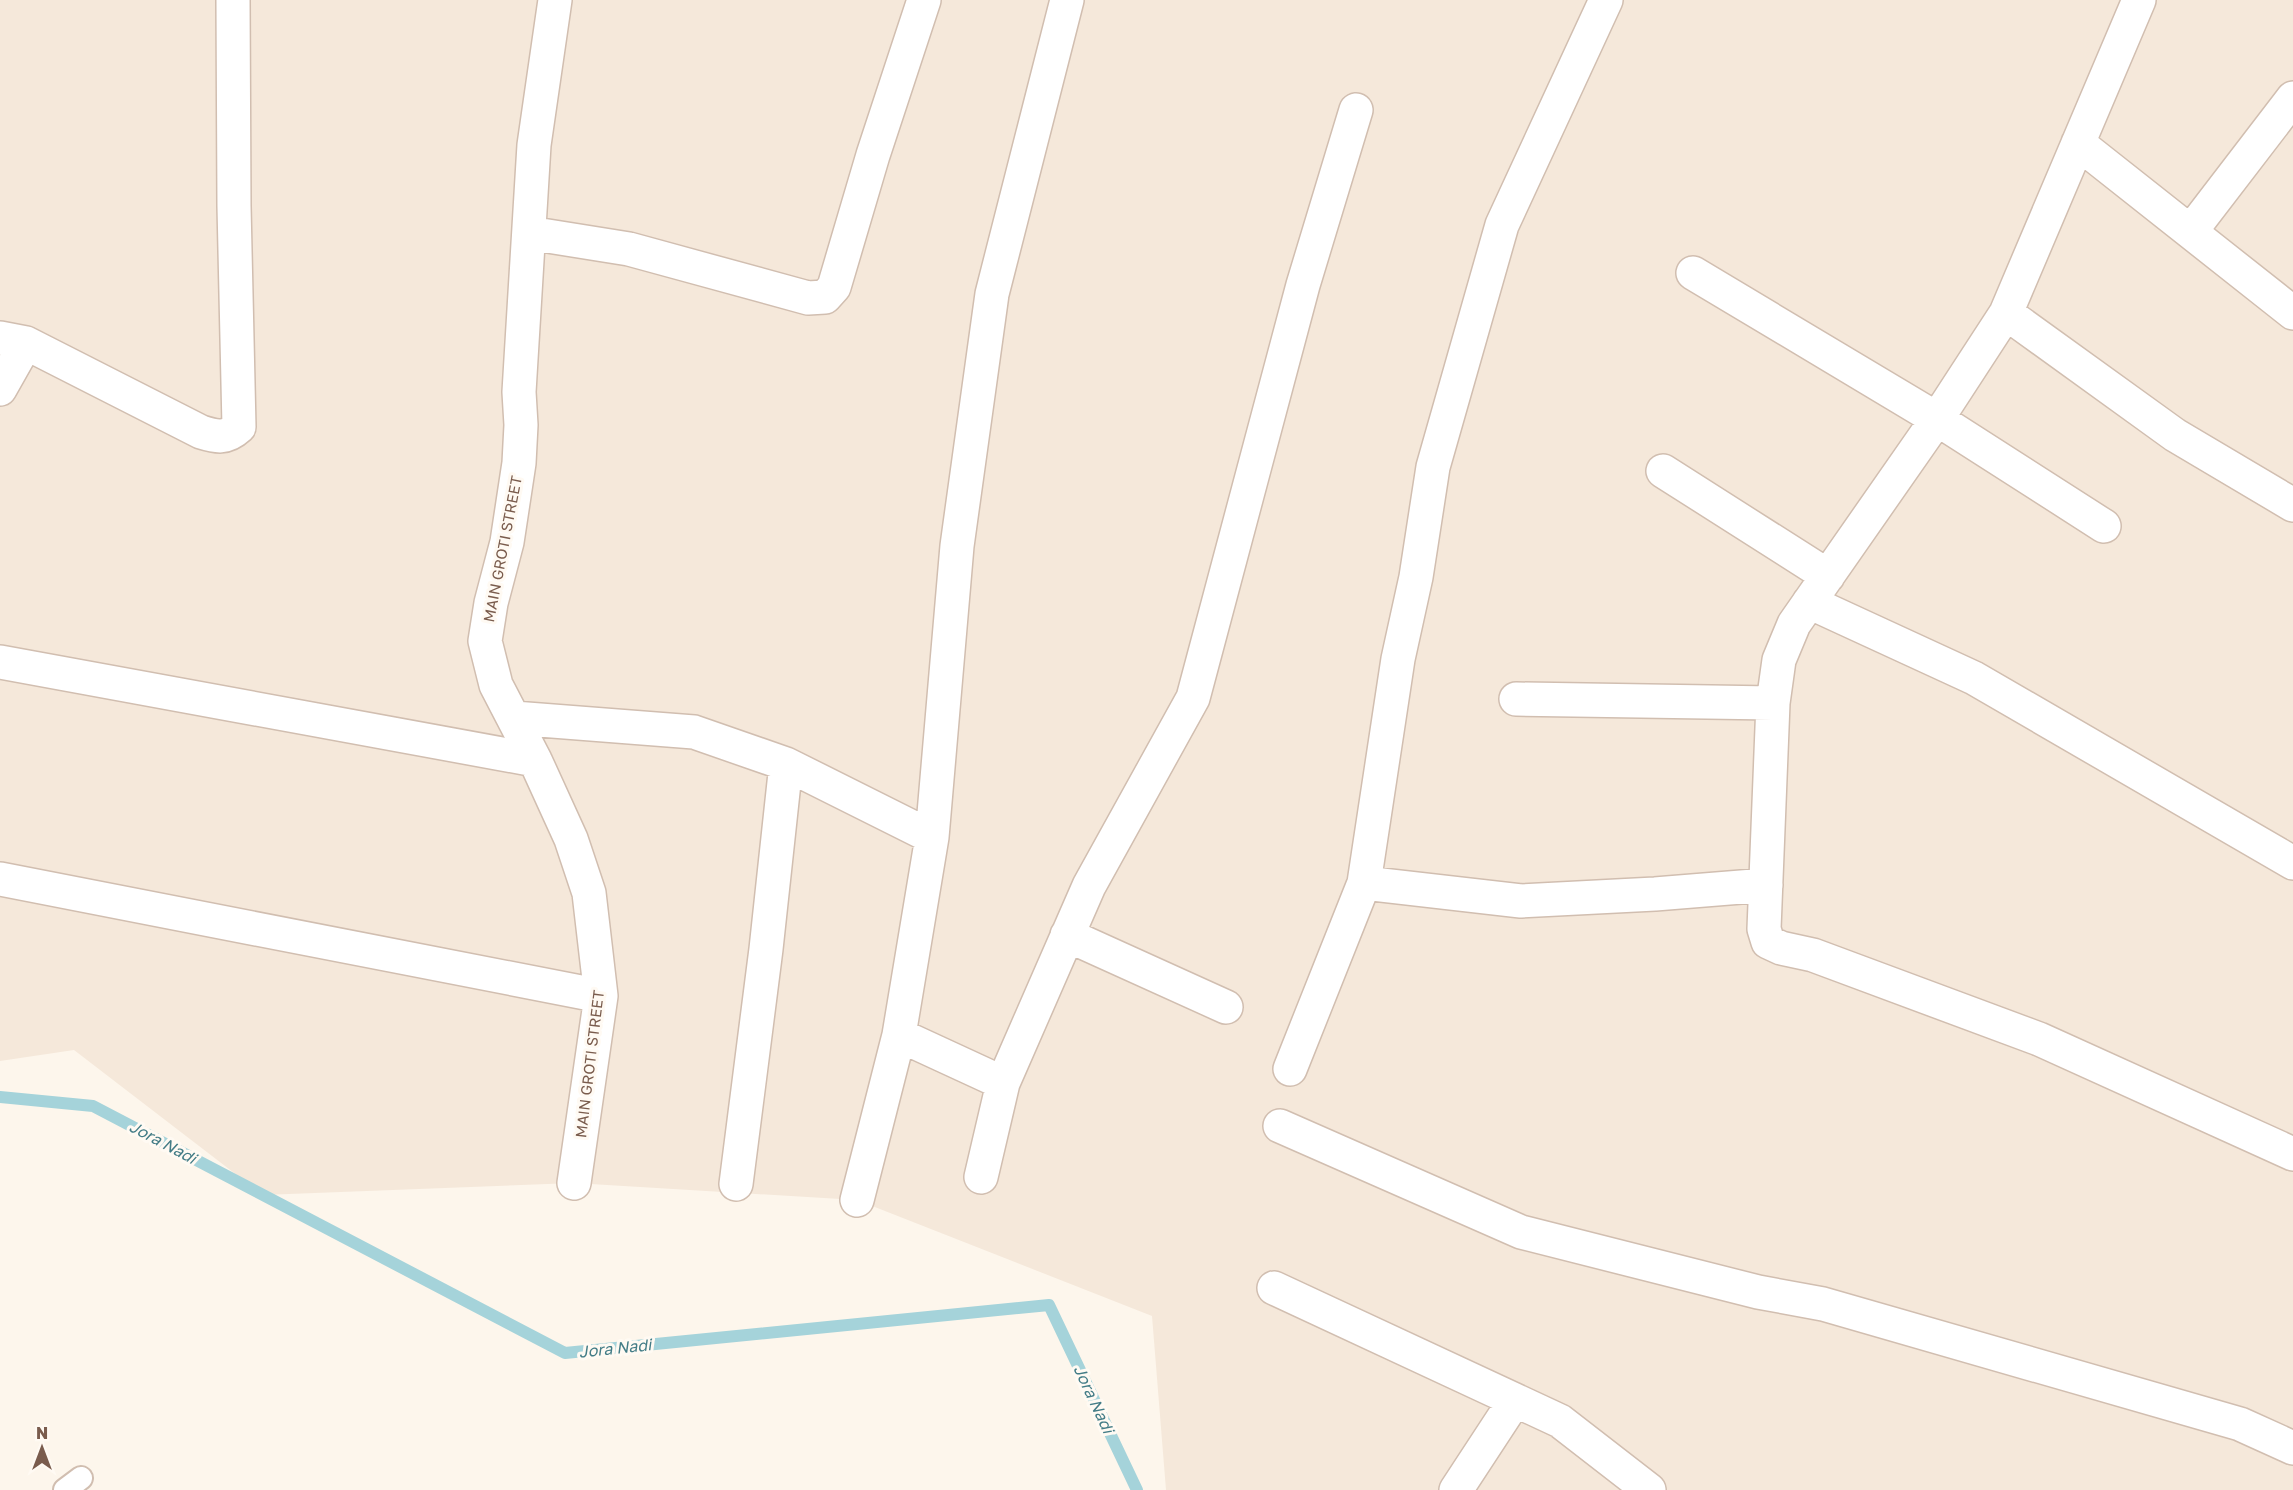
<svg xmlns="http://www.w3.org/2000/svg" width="2293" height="1490" viewBox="0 0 2293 1490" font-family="'Golos Text',sans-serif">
  <rect width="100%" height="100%" fill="#fdf6ec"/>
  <!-- residential -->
  <path fill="#f5e8da" d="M0,0H2293V1490H1166L1152,1316L857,1200L574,1183L263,1195L74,1050L0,1061Z"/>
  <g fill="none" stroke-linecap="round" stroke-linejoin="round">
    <!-- stream -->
    <path stroke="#a5d3da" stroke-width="12" d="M0,1097L93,1106L565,1353L1049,1305L1137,1490"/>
    <!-- service casing -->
    <g stroke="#d1beb0" stroke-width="26">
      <path id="service" d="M65,1490L81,1478"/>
    </g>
    <!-- minor casing -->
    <g stroke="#d1beb0" stroke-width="36">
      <path id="minor" d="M555,0L534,145L519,392L521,425L519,463L507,542L491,603L485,641L496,685L535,760L571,839L589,893L601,996L574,1183
        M2139,0L2006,313L1937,419L1794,624L1779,660L1773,703L1764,929L1768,942L1781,948L1813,955L2039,1039L2293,1154
        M2078,143L2293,313
        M2191,231L2293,98
        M529,233L629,249L808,298L825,297L834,287L873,155L924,0
        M1693,273L1937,419L2104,526
        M2006,313L2175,435L2293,505
        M0,338L26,343L201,432C217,437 226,439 239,427L234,206L233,0
        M0,389L26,343
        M1663,471L1828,576
        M1809,602L1974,678L2293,863
        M0,662L535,760
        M1516,699L1773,703
        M514,718L694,732L786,764L932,837
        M0,879L601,996
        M1364,883L1521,901L1655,894L1766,885
        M1067,935L1226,1007
        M899,1035L1003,1083
        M1290,1069L1364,883L1398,659L1416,577L1433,467L1502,225L1606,0
        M1280,1126L1521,1232L1758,1292L1823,1304L2240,1424L2293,1448
        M981,1177L1003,1083L1089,886L1193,698L1303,285L1356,110
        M736,1184L766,949L786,764
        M857,1200L899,1035L932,837L957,546L992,294L1067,0
        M1274,1288L1560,1421L1649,1490
        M1456,1490L1515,1400"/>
    </g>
    <!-- service -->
    <use href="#service" stroke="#fff" stroke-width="22"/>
    <!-- minor -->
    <use href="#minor" stroke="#fff" stroke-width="33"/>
  </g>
  <g text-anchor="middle" stroke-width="6" stroke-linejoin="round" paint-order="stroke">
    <!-- street labels -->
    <g font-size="15" fill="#7a5c4d" stroke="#fffaf3">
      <text transform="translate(503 549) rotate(-79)" y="5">MAIN GROTI STREET</text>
      <text transform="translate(590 1064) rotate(-83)" y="5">MAIN GROTI STREET</text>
    </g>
    <!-- water labels -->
    <g font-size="16" font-style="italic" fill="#437c86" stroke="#fffaf3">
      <text transform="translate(163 1142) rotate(28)" y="6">Jora Nadi</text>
      <text transform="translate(615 1348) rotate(-6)" y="6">Jora Nadi</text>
      <text transform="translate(1094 1399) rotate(65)" y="6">Jora Nadi</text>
    </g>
  </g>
  <!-- north arrow -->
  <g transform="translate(42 1448)" stroke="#fffaf3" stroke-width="4.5" paint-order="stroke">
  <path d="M0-4.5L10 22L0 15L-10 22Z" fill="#7a5c4d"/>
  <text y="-9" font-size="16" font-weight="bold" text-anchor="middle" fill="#7a5c4d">N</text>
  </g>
</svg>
